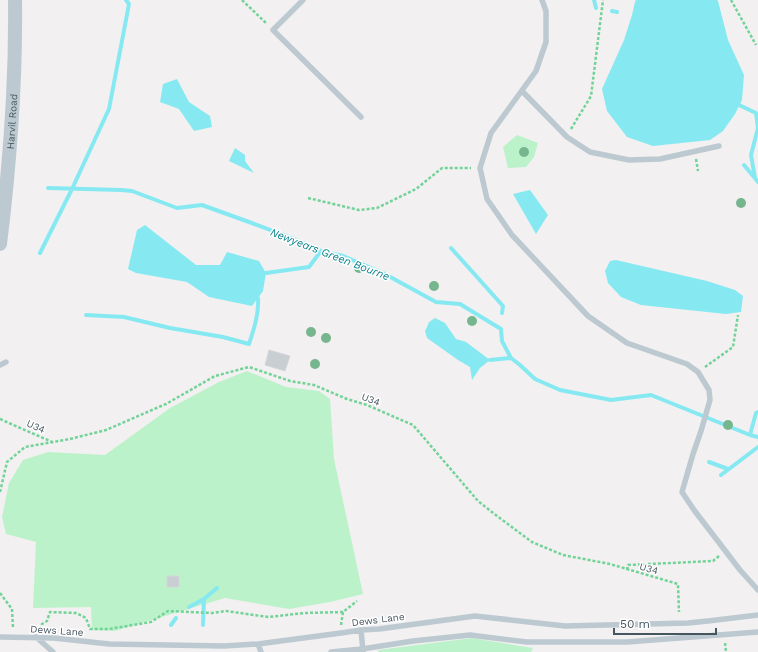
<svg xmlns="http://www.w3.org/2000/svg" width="758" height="652" viewBox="0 0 758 652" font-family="'Work Sans',sans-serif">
  <rect width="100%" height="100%" fill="#f2f0f0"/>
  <!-- green -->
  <path fill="#bcf2ca" d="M517,135L538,143L534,157L526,167L508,168L503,147Z
    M247,371L286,387L319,391L330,399L334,459L363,594L330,602L289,609L225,598L115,631L92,630L91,607L33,608L36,542L6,534L2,517L9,483L23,460L48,452L105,455L170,408L219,382Z
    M472,638L533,648L531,652H379L378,650Z"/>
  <!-- water -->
  <path fill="#86e9f2" d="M636,0H717L718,1L728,40L744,75L742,100L735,114L723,131L710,140L653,146L627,137L607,111L602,89L624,40L632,15L635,2Z
    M177,79L189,102L210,116L212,127L194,131L179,109L160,102L163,84Z
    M235,148L245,155V161L254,173L229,161Z
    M530,190L548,215L536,234L513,194Z
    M145,225L196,265H220L227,252L259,261L266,273L263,291L252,306L209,297L187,282L136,273L128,269L137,230Z
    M616,260L707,281L735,290L743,296L741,312L726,314L641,305L621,297L608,283L605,271L610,261Z
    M435,318L445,323L456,339L466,342L490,360L480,368L472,380L470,367L458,360L427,338L425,331L427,327L429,322Z"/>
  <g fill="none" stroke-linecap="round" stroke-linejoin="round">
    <!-- stream -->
    <path stroke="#86e9f2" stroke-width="4" d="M594,0L596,8
      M612,11L617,12
      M739,105L756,113L758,128L751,155L755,178
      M744,165L758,182
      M48,188L121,190L132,191L177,208L202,205L249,222L292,238L321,251L343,256L383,273L436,302L460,304L501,329L502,341L511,358L520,365L535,379L560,390L611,400L651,395L750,435L758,437
      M451,248L503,306L502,313
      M40,253L72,189L109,109L129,4L126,0
      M266,273L309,267L321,251
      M86,315L124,317L170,328L223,337L249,344C254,329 259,314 258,298
      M490,360L511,358
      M750,435L756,413L758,412
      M709,462L728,469
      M721,475L758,447
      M189,607L204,599L217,588
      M171,625L176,618
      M203,625L204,599"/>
  </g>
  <!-- building -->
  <path fill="#c9ced3" stroke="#d3d7dc" d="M269,350L290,356L285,371L265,365Z
    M167,576H179V587H167Z"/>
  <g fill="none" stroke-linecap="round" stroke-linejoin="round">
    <!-- path -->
    <path stroke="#71d397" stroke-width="2.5" stroke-dasharray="3 2" stroke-linecap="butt" d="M242,0L267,24
      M731,0L756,45
      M571,129L591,96L603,0
      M696,159L698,171
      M308,198L359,210L377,208L416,189L442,168H471
      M705,367L733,347L738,315
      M0,419L52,442
      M0,492L7,462L25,447L70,439L106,430L166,404L215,376L249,367L290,381L314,385L347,399L367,405L413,425L478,501L497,516L532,542L563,555L610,564L678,584L679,612
      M627,570L628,565L713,561L719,556
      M0,593L12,609L13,628
      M341,625L343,612L357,601
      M41,630L42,624L47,621L50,612L76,613L86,618L90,629H109L151,622L168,611L212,613L226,611L268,617L305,613L343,612
      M725,643L726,652"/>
    <!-- service -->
    <path stroke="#bcc9d0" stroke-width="5.5" d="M303,0L273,30L361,117
      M542,0L546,11V42L536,71L491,133L480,168L487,199L512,235L588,316L627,343L687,364L698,372L709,390L710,400L701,431L693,454L682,492L694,510L740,570L758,590
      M522,91L567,137L590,152L629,160L660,159L719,146
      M0,365L6,362
      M361,630L363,651
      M0,637L54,638L109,644L224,646L258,644L341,633L361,630L379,629L475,616L565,626L688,623L708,621L758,615
      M36,637L53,652
      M258,644L261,652
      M331,652L362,649L413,641L470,635L527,642H627L758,632"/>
    <!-- tertiary -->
    <path stroke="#bcc9d0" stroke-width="14" id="s1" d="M0,244C10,163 16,81 15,0"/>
  </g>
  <!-- trees -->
  <g fill="#76b68e">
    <circle cx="524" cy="152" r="5"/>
    <circle cx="741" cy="203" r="5"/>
    <circle cx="359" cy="268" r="5"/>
    <circle cx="434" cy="286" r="5"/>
    <circle cx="472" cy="321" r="5"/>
    <circle cx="311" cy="332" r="5"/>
    <circle cx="326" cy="338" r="5"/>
    <circle cx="315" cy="364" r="5"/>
    <circle cx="728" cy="425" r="5"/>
  </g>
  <g text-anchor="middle" stroke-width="3" stroke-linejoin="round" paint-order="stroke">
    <!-- street labels -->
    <g font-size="10" fill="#46565f" stroke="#fff">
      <text dy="4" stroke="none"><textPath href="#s1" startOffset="123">Harvil Road</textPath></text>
      <text transform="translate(371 399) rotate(21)" y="4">U34</text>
      <text transform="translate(36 426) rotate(24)" y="4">U34</text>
      <text transform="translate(649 568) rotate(16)" y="4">U34</text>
      <text transform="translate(378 619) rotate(-7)" y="4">Dews Lane</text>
      <text transform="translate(57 630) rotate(4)" y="4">Dews Lane</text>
    </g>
    <!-- water labels -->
    <g font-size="11" font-style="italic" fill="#06818c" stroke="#fff">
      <text transform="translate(330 254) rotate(21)" y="4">Newyears Green Bourne</text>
    </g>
  </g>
  <!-- scale -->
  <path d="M614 628v6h102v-6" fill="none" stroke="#46565f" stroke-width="2"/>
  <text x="620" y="628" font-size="12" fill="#46565f" stroke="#ffffff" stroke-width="3" paint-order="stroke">50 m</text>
</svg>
